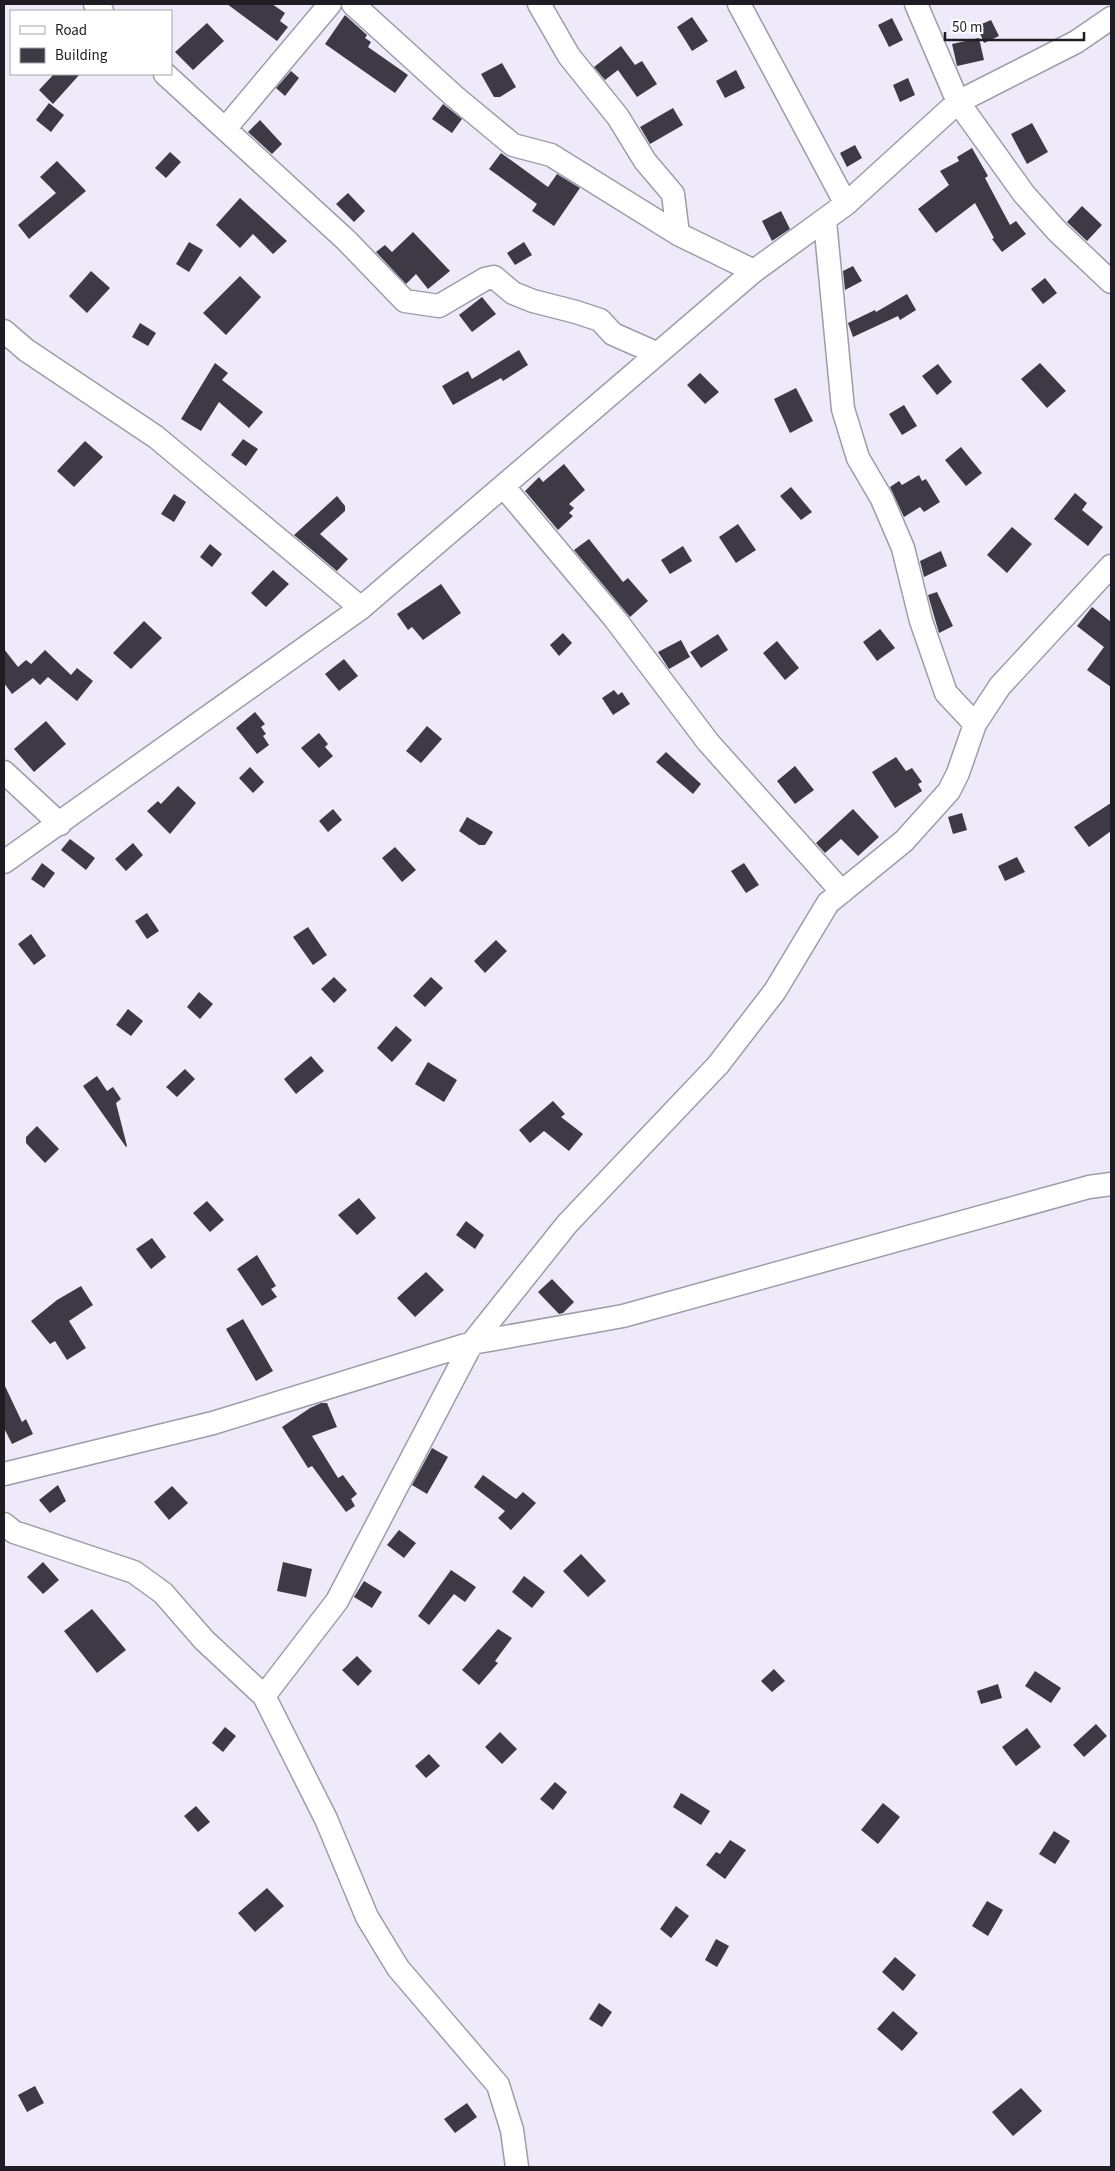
<svg xmlns="http://www.w3.org/2000/svg" width="1115" height="2171" viewBox="0 0 1115 2171" font-family="'Source Sans 3',sans-serif">
  <rect width="100%" height="100%" fill="#efeaf9"/>
  <!-- building -->
  <path fill="#3d3945" d="M227,4H272L285,13L280,21L288,27L277,41Z
    M345,15L367,35L365,38L371,42L368,47L408,75L395,93L325,44Z
    M692,17L708,41L692,51L677,27Z
    M892,18L903,40L889,47L878,25Z
    M991,20L999,36L984,43L977,26Z
    M207,23L224,41L193,70L175,52Z
    M979,38L984,60L957,66L952,44Z
    M621,46L635,65L642,61L657,84L637,97L618,70L605,80L594,67Z
    M502,63L516,87L500,97H494L481,74Z
    M736,70L745,88L725,98L716,81Z
    M291,71L299,78L285,96L276,88Z
    M54,74H80L53,104L39,90Z
    M908,78L915,95L900,102L893,85Z
    M49,103L64,115L51,132L36,120Z
    M443,104L462,119L452,133L432,119Z
    M673,108L683,125L650,144L640,127Z
    M260,120L282,144L272,154L248,132Z
    M1032,123L1048,152L1027,164L1011,134Z
    M855,145L862,158L847,167L840,153Z
    M972,148L988,176L985,178L1010,225L1016,221L1026,234L1002,252L992,239L994,238L975,203L936,233L918,209L949,185L940,171L959,161L957,157Z
    M170,152L181,162L166,178L155,168Z
    M501,153L548,187L557,174L580,188L554,226L532,211L537,204L489,169Z
    M57,161L86,191L29,239L18,225L56,193L40,177Z
    M348,193L365,211L354,222L336,204Z
    M240,198L287,241L273,254L253,234L240,248L216,225Z
    M1082,206L1102,225L1087,241L1067,222Z
    M781,211L790,229L772,241L762,221Z
    M413,232L450,271L428,289L416,274L406,284L376,252L385,245L392,252Z
    M189,242L203,250L189,272L176,264Z
    M524,242L532,255L515,265L507,253Z
    M853,266L862,281L845,290L843,271Z
    M91,271L110,288L87,313L69,296Z
    M240,276L261,297L226,335L203,313Z
    M1045,278L1057,293L1043,304L1031,289Z
    M907,294L916,310L900,320L898,316L853,337L848,323L875,310L876,312Z
    M482,297L496,314L472,332L459,315Z
    M140,323L156,333L148,346L132,337Z
    M519,350L528,365L503,381L501,378L453,405L442,386L468,371L472,379Z
    M215,363L228,373L222,380L263,412L249,428L219,402L201,431L181,419Z
    M1040,363L1066,391L1047,408L1021,379Z
    M938,364L952,382L937,395L922,376Z
    M700,373L719,392L705,404L687,385Z
    M796,388L813,421L790,433L774,399Z
    M904,405L917,426L902,435L889,414Z
    M243,439L258,449L246,466L231,455Z
    M85,441L103,457L74,487L57,471Z
    M961,447L982,473L966,486L945,460Z
    M564,464L585,490L569,504L574,508L569,513L573,516L558,530L525,491L539,477L543,482Z
    M919,475L922,481L926,479L940,502L924,512L920,507L904,517L890,487L899,481L902,485Z
    M791,487L812,512L801,520L780,496Z
    M1075,493L1087,503L1082,510L1103,527L1088,546L1054,519Z
    M174,494L186,502L174,522L161,514Z
    M337,496L345,506V511L320,534L348,559L337,571L294,535Z
    M738,524L756,550L736,563L719,537Z
    M1012,527L1032,544L1007,573L987,555Z
    M589,539L623,582L628,578L648,601L630,617L574,550Z
    M210,544L222,554L212,567L200,557Z
    M683,546L692,561L670,574L661,560Z
    M941,551L947,566L924,577L920,561Z
    M273,570L289,584L266,607L251,593Z
    M441,584L461,613L423,640L412,627L408,630L397,614Z
    M937,592L953,626L939,633L928,595Z
    M1092,607L1111,622V687L1087,670L1104,647L1077,626Z
    M144,621L162,638L131,669L113,653Z
    M880,629L895,648L877,661L863,642Z
    M563,633L572,643L559,656L550,645Z
    M718,634L728,650L701,668L690,652Z
    M681,640L690,657L669,669L658,652Z
    M777,641L799,668L785,680L763,653Z
    M4,649L18,667L26,660L31,664L45,650L71,675L77,668L93,681L77,701L48,677L40,685L33,678L12,694L4,683Z
    M344,659L358,676L339,691L325,674Z
    M614,690L618,695L622,692L630,704L613,715L602,698Z
    M255,712L265,724L261,727L266,734L263,736L269,745L257,754L236,728Z
    M46,721L66,744L34,772L14,749Z
    M427,726L442,739L421,763L406,751Z
    M319,733L328,744L325,747L333,756L319,768L301,748Z
    M666,752L701,784L693,794L656,762Z
    M896,757L906,771L912,768L922,782L918,784L922,791L895,808L872,772Z
    M795,766L814,790L795,804L777,781Z
    M250,767L264,782L253,793L239,778Z
    M178,786L196,803L170,834L147,811L158,801L161,804Z
    M1111,803V831L1089,847L1074,827Z
    M333,809L342,820L328,832L319,821Z
    M853,809L879,837L858,856L841,839L825,853L816,843Z
    M962,813L967,830L953,834L948,817Z
    M467,817L493,832L485,845H479L459,831Z
    M70,839L95,858L86,870L61,850Z
    M133,843L143,855L126,871L115,859Z
    M395,847L416,870L402,882L382,858Z
    M1017,857L1025,872L1005,881L998,866Z
    M42,863L55,873L44,888L31,879Z
    M744,863L759,885L746,893L731,871Z
    M147,913L159,931L147,939L135,921Z
    M308,927L327,955L313,965L293,937Z
    M31,934L46,956L34,965L18,944Z
    M496,940L507,951L485,973L474,961Z
    M334,977L347,990L334,1003L321,989Z
    M431,977L443,988L425,1007L413,996Z
    M199,992L213,1004L200,1019L187,1007Z
    M128,1009L143,1021L131,1036L116,1025Z
    M396,1026L412,1040L392,1062L377,1048Z
    M311,1056L324,1071L296,1094L284,1079Z
    M428,1062L457,1080L444,1102L415,1084Z
    M185,1069L195,1079L177,1097L166,1087Z
    M97,1076L107,1091L113,1087L121,1099L116,1103L127,1146L126,1147L83,1086Z
    M553,1101L565,1114L561,1117L583,1134L569,1151L544,1131L530,1143L519,1130Z
    M37,1126L59,1149L45,1163L26,1143V1137Z
    M359,1198L376,1218L357,1235L338,1215Z
    M207,1201L224,1220L210,1232L193,1213Z
    M466,1221L484,1235L475,1249L456,1235Z
    M152,1238L166,1257L151,1269L136,1249Z
    M257,1255L276,1286L271,1289L277,1297L262,1306L237,1269Z
    M426,1272L444,1290L415,1317L397,1298Z
    M552,1279L574,1302L563,1313L559,1314L538,1292Z
    M81,1286L93,1305L69,1321L86,1348L67,1360L55,1341L50,1344L31,1321L57,1300Z
    M243,1319L273,1371L256,1381L226,1329Z
    M4,1384L22,1422L26,1419L33,1434L12,1444L4,1428Z
    M321,1403H327L337,1427L312,1436L338,1478L343,1475L357,1494L351,1499L355,1506L346,1512L312,1466L308,1468L282,1427L310,1408Z
    M432,1448L448,1457L427,1494L412,1485Z
    M483,1475L516,1499L523,1492L536,1503L511,1530L498,1518L505,1511L474,1487Z
    M58,1485L66,1501L50,1513L39,1500Z
    M172,1486L188,1503L169,1520L154,1502Z
    M399,1530L416,1543L404,1558L387,1545Z
    M581,1554L606,1581L588,1597L563,1571Z
    M43,1562L59,1580L43,1594L27,1577Z
    M283,1562L312,1569L306,1597L277,1591Z
    M451,1570L476,1587L465,1602L454,1594L429,1625L418,1616Z
    M524,1576L545,1592L532,1608L512,1592Z
    M364,1581L382,1592L372,1608L354,1597Z
    M92,1609L126,1650L97,1673L64,1631Z
    M498,1629L512,1638L495,1661L498,1663L479,1685L462,1670Z
    M357,1656L372,1671L358,1686L342,1670Z
    M774,1669L785,1681L772,1692L761,1681Z
    M1035,1671L1061,1688L1051,1703L1025,1686Z
    M998,1684L1002,1698L981,1704L977,1691Z
    M1096,1724L1107,1736L1084,1757L1073,1745Z
    M225,1727L236,1736L223,1752L212,1743Z
    M1027,1728L1041,1747L1016,1766L1002,1747Z
    M500,1732L517,1749L502,1764L485,1747Z
    M429,1754L440,1766L426,1778L415,1766Z
    M555,1782L567,1792L553,1810L540,1799Z
    M681,1793L710,1811L701,1825L673,1807Z
    M883,1803L900,1817L878,1844L861,1830Z
    M196,1806L210,1822L198,1832L184,1816Z
    M1054,1831L1070,1841L1055,1864L1039,1854Z
    M730,1840L746,1850L725,1879L706,1865L716,1852L720,1854Z
    M267,1888L284,1906L255,1932L238,1913Z
    M987,1901L1003,1910L988,1936L972,1926Z
    M676,1906L689,1916L671,1938L660,1929Z
    M716,1939L729,1946L717,1967L705,1960Z
    M895,1957L916,1975L903,1991L882,1972Z
    M599,2003L612,2012L602,2027L589,2019Z
    M893,2011L918,2033L902,2051L877,2029Z
    M35,2086L44,2103L27,2112L18,2095Z
    M1021,2088L1042,2111L1013,2136L992,2112Z
    M467,2103L477,2117L455,2133L444,2119Z"/>
  <g fill="none" stroke-linecap="round" stroke-linejoin="round">
    <!-- minor casing -->
    <g stroke="#a09ba9" stroke-width="25">
      <path id="minor" d="M95,4L102,11
        M353,4L454,96L513,145L551,155L678,234
        M539,4L569,56L618,117L645,161L673,194L678,234L754,271
        M739,4L846,204
        M916,4L958,102L1024,194L1057,231L1111,282
        M165,74L225,129L330,4
        M225,129L346,240L405,301L439,306L485,279L494,277L513,293L533,301L576,312L600,320L613,334L656,353
        M825,221L843,409L858,458L882,499L903,548L921,621L946,693L975,724
        M4,331L26,350L156,437L361,608
        M504,487L615,619L708,742L842,892
        M4,772L60,824
        M4,862L361,608L754,271L846,204L958,102L1076,42L1111,18
        M4,1474L213,1423L472,1343L623,1316L1089,1187L1111,1184
        M4,1524L14,1532L134,1572L163,1593L204,1640L264,1696L326,1819L367,1917L398,1968L498,2085L512,2130L517,2167
        M264,1696L337,1601L472,1343L567,1224L718,1065L775,991L828,903L904,841L949,791L958,773L975,724L1000,686L1111,566"/>
    </g>
    <!-- minor -->
    <use href="#minor" stroke="#fff" stroke-width="22"/>
  </g>
  <!-- border -->
  <rect width="1115" height="2171" fill="none" stroke="#1f1d23" stroke-width="10"/>
  <!-- legend -->
  <rect x="10" y="10" width="162" height="65" fill="#ffffff" stroke="#a5a5a7"/>
  <rect x="20" y="26" width="25" height="8" fill="#ffffff" stroke="#a5a5a7"/>
  <text x="55" y="35" font-size="15" fill="#1f1d23">Road</text>
  <rect x="20" y="48" width="25" height="15" fill="#3d3945" stroke="#a5a5a7"/>
  <text x="55" y="60" font-size="15" fill="#1f1d23">Building</text>
  <!-- scale -->
  <path d="M945 32v8h139v-8" fill="none" stroke="#1f1d23" stroke-width="2.5"/>
  <text x="952" y="32" font-size="15" fill="#1f1d23" stroke="#ffffff" stroke-width="4" paint-order="stroke">50 m</text>
</svg>
